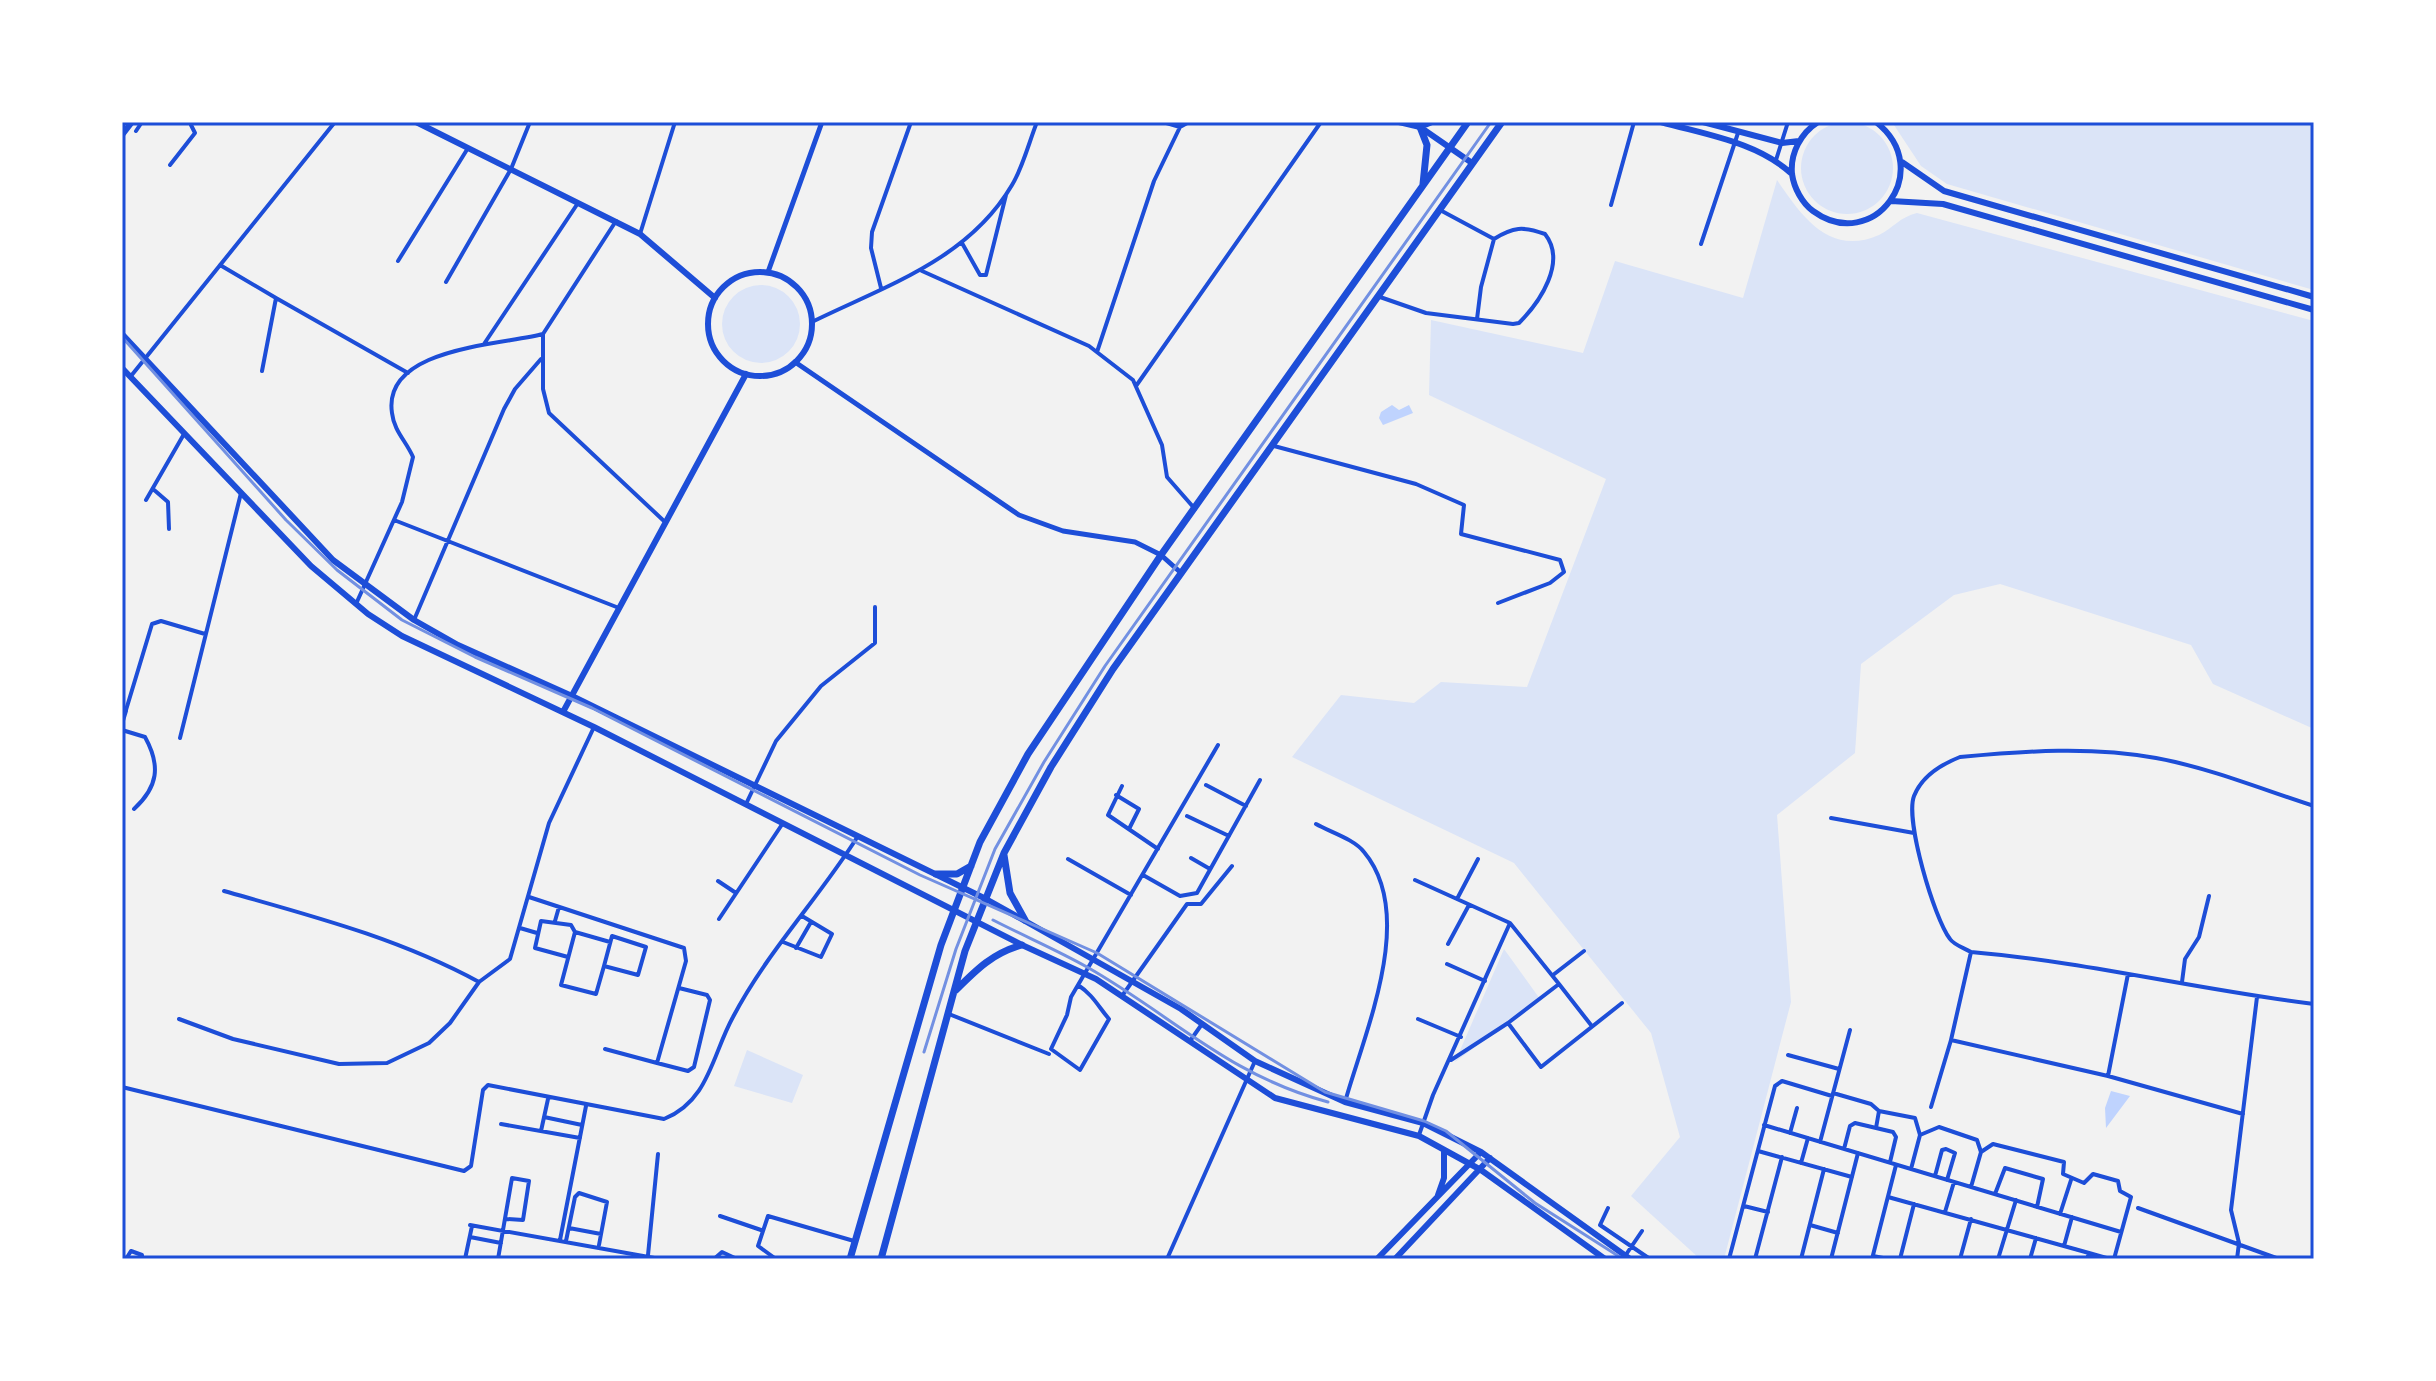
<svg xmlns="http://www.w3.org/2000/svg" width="2436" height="1381" viewBox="0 0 2436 1381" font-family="Barlow,sans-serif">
  <rect width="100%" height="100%" fill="#f2f2f2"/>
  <!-- green -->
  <path fill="#dbe4f7" d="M1801 168a46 46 0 1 1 92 0a46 46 0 1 1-92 0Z
    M1892,122H2314V290L1947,184L1921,166Z
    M1777,180C1801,215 1829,257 1879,235C1893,228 1900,217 1917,213L2314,321V729L2213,684L2191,645L2000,584L1954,595L1861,664L1855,753L1777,815L1791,1002L1724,1259H1700L1631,1196L1680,1137L1651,1033L1514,863L1292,757L1341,695L1414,703L1441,682L1527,687L1606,479L1429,395L1431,320L1583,353L1615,261L1743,298Z
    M722 324a39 39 0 1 1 78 0a39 39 0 1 1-78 0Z
    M1504,949L1540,999L1455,1062Z
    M747,1050L803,1075L792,1103L734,1086Z"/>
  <!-- water -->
  <path fill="#bfd3fe" d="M1392,405L1399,410L1409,405L1413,413L1383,425L1379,418L1381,412Z
    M2111,1091L2130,1096L2106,1128L2105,1108Z"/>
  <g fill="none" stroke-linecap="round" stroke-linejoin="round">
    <!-- minor -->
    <path stroke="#1d4ed8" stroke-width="4" d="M1163,122L1180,127L1189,122
      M136,131L142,122
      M1776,160L1788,122
      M170,165L195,133L191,125
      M1611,205L1634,122
      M1440,210L1494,239
      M616,221L543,334V389L549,413L665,522
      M640,234L675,122
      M962,243L980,275H986L1006,195
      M1701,244L1738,133
      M398,261L468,148
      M220,265L276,298L262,371
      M922,271L1089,346L1133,380L1162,445L1167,477L1195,509
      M446,282L511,169L530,122
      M881,288L871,248L872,232L911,122
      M1380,297L1426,313L1513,324L1519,323C1540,302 1567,262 1545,234C1523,226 1513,227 1494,239L1481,287L1477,319
      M276,298L408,373
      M812,322C885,286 968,260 1012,185C1023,167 1029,142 1037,122
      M484,344L578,203
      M1097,352L1154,181L1180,127
      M131,376L335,122
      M1136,386L1321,122
      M1274,446L1416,484L1464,505L1461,534L1560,560L1564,572L1550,583L1498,603
      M153,489L168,502L169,529
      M146,500L184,434
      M394,520L619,608
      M356,604L402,502L413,457C406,441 394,431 392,413C382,347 502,345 543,334
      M414,620L504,409L515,389L541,359
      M122,709L126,710L152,624L161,621L205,634
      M122,724L126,711
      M122,730L145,737C161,766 158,787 134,809
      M180,738L241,493
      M1206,785L1246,806
      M1122,786L1108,815L1158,849
      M1116,795L1139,809L1129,829
      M746,804L776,741L821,686L875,643V607
      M1187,816L1229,836
      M1831,818L1914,833
      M1316,824C1330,832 1354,839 1364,852C1417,915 1365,1031 1345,1102
      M1191,858L1210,869
      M1068,859L1131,895
      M1143,875L1180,896L1197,893L1260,780
      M1415,880L1510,923
      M718,881L736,893
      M224,891C312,916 398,938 479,982
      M529,897L684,948L686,961L657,1063L605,1049
      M1457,899L1478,859
      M719,919L783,823
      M555,921L559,907
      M520,928L537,933
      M612,936L646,947L638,975L604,966Z
      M783,942L821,957L832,934L802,916
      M1448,944L1469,905
      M796,948L811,922
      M1971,952C2087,962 2199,990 2314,1004
      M568,957L535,948L541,921L571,925L575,932
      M1447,964L1485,981
      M604,966L596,994L561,985L575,932L610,942
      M1553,975L1584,951
      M2182,982L2185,959L2199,937L2209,896
      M1559,984L1591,1025
      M1078,985C1093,995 1098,1006 1109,1019L1080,1070L1051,1049L1067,1015L1071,997L1218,745
      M1122,996L1187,904H1201L1232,866
      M949,1014L1049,1054
      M179,1019L233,1039L339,1064L387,1063L429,1043L450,1023L479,982L510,959L549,823L594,727
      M1418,1019L1461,1037
      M1508,1023L1541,1067L1622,1003
      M1190,1041L1202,1024
      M1788,1055L1839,1069
      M657,1063L688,1071L694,1067L710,1000L707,995L679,988
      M2108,1076L2128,974
      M122,1087L464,1171L471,1166L483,1090L488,1085L664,1119C709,1101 712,1055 733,1017C767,952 819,898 858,836
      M1833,1093L1871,1104L1879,1111L1915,1118L1920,1135L1911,1169
      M1931,1107L1951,1040
      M2243,1114L2108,1076L1951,1040L1971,952C1964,948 1954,945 1950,939C1934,918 1905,820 1914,796C1922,776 1942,764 1960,757C2025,751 2091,746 2156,758C2210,768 2261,789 2314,806
      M544,1117L582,1125
      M501,1124L580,1138
      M1764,1125L2121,1232
      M1876,1128L1879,1111
      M541,1131L548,1099
      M1790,1133L1797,1108
      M1419,1135L1433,1095L1510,923L1559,984L1508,1023L1451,1060
      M1920,1135L1939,1127L1977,1140L1981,1152L1971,1187
      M1820,1142L1850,1030
      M1844,1149L1850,1126L1855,1123L1893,1132L1896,1137L1890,1162
      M1758,1151L1852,1177
      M1981,1152L1993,1144L2064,1162L2063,1174L2084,1183L2093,1174L2118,1181L2120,1191L2131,1197L2114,1259
      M1801,1163L1808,1138
      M1935,1176L1942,1150L1946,1149L1955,1153L1947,1180
      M1995,1194L2005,1168L2043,1179L2037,1207
      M1888,1197L2089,1253
      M1744,1206L1768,1212
      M1608,1208L1600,1225L1650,1259
      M2138,1208L2279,1259
      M1945,1212L1954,1182
      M2060,1214L2071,1180
      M720,1216L761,1230
      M470,1225L660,1259
      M1810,1225L1838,1233
      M569,1228L601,1234
      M470,1237L501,1243
      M560,1240L586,1106
      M566,1241L575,1197L579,1193L607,1202L599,1245
      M2064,1246L2072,1217
      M648,1255L658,1154
      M1873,1256L1888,1259
      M126,1259L131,1251L142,1255V1259
      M465,1259L472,1226
      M498,1259L512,1178L529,1181L523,1220L506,1219
      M714,1259L722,1252L737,1259
      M776,1259L758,1246L768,1216L854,1241
      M1167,1259L1255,1061
      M1623,1259L1642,1231
      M1729,1259L1775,1086L1782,1081L1832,1096
      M1755,1259L1782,1157
      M1801,1259L1824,1169
      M1831,1259L1858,1153
      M1872,1259L1896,1165
      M1900,1259L1914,1204
      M1960,1259L1971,1219
      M1998,1259L2016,1200
      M2030,1259L2036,1238
      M2087,1259L2089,1253L2110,1259
      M2237,1259L2239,1243L2231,1210L2257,997"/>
    <!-- tertiary -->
    <path stroke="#1d4ed8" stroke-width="5" d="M768,272L822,122
      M795,362L1019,515L1063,531L1135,542L1161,555L1180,572"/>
    <!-- secondary -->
    <path stroke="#1d4ed8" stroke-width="6" d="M416,122L640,234L715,298
      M1399,122L1420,127L1472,163
      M1661,122C1707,135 1757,142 1792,174
      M1703,122L1782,143L1799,141
      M1818,122C1801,133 1790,153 1792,174C1794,188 1802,203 1813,211C1873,255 1937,170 1876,122
      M1420,127L1432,122
      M122,135L132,122
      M1902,162L1944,191L2314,297
      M1891,201L1943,204L2314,310
      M708 324a52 52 0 1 1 104 0a52 52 0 1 1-104 0Z
      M122,334L333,560L414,620L458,645L572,696L986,899L1181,1009L1255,1061L1345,1102L1423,1123L1481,1152L1630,1259
      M122,368L311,566L368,614L402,636L594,727L1022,945L1096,979L1275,1098L1419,1136L1481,1170L1605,1259
      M563,712L746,374
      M1438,1195L1444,1178V1150
      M1377,1259L1481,1152
      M1395,1259L1490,1158"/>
    <!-- trunk -->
    <path stroke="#1d4ed8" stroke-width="7" d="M1420,127L1427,145L1423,184
      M1004,855L1010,893L1025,920
      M936,874H957L971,866
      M956,990C977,969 993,953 1022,945
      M850,1259L941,945L980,842L1028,754L1161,555L1468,122
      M881,1259L965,951L1004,853L1051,767L1113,669L1502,122"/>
    <!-- rail -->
    <path stroke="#7290e2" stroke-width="3" d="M122,337L286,520L337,570L402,620L475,657L592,708L920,875L1097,953L1325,1092L1424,1121L1446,1131L1535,1203L1623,1259
      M993,920C1024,936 1057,950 1087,967C1173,1016 1228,1075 1328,1102
      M924,1052L956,949L995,849L1044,762L1105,666L1491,122"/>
  </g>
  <!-- border -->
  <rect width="2436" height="1381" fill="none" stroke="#ffffff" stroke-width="248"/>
  <rect x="124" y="124" width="2188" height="1133" fill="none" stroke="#1d4ed8" stroke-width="3"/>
</svg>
